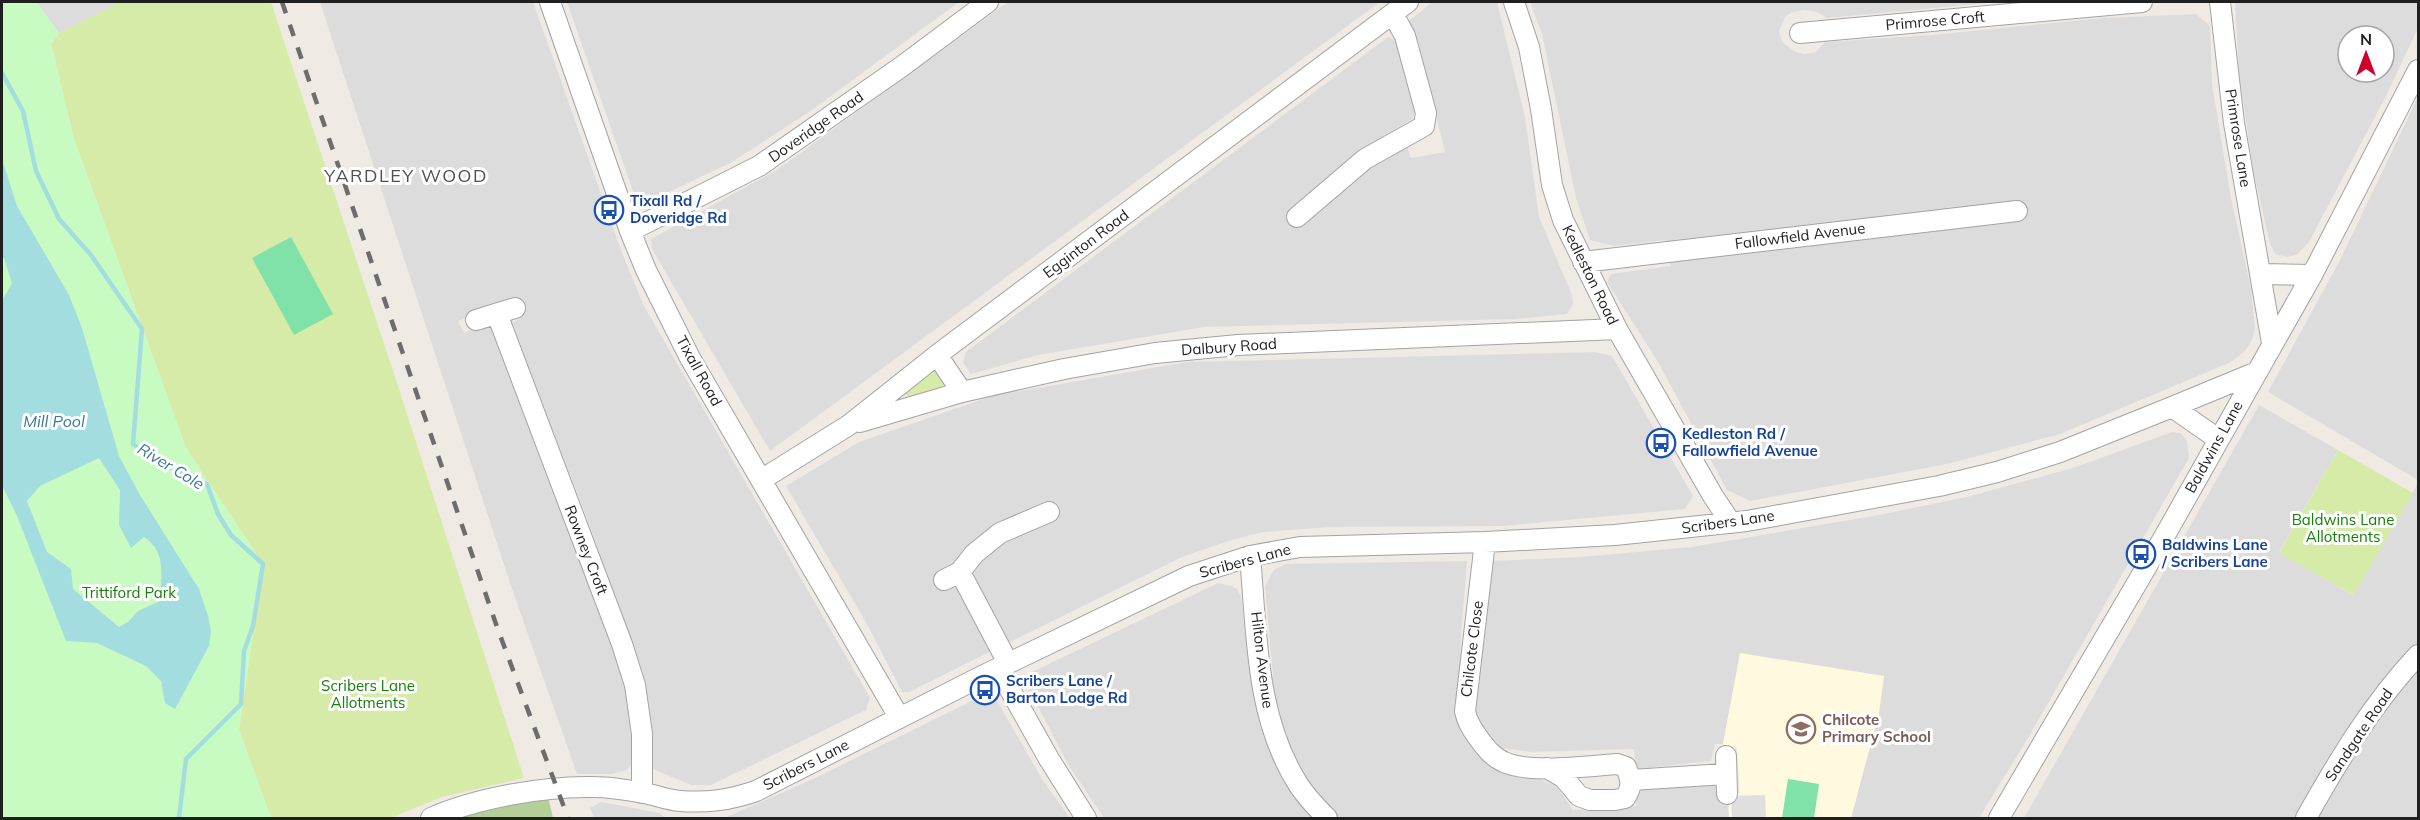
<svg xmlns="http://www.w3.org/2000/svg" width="2420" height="820" viewBox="0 0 2420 820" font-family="Mulish,sans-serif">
  <rect width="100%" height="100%" fill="#f0eae5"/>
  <!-- residential -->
  <path fill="#dddcdc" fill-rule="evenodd" d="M36,2H121L59,33Z
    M320,2H533L622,253L644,306L870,698L866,710L711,785H691L653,769L651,719L642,672L585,513L511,323L521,318L515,301L458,321L464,333L482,324L491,327L620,660L631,719L633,762L627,770L612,774H577L512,589Z
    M567,2H959L809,112L732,162L644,204L635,197Z
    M1008,2H1380L770,451L652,249L651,239L777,170Z
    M1432,2H1497L1525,117L1539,217L1572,295L1573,304L1567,314L1516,319L1204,327L1038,355L971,374L963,362L966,352L1388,37L1397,41L1416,109L1412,119L1359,151L1287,215L1298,225L1369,167L1407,147L1411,158L1445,152L1418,41L1408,22Z
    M1530,2H1997L1827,18L1817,12L1805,10L1792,12L1785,17L1779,31L1782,42L1794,51L1804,54L1816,52L1825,42L1932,35L2103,18L2196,14L2210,26L2212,84L2231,198L2251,289L2255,328L2253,338L2245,351L2231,362L2060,434L1947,464L1750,501L1727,490L1658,362L1607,282L1611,274L1671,266L1665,240L1614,246L1590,240L1576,198L1542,34Z
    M2235,2H2418V28L2385,98L2309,242L2296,255L2287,257L2275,254L2270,244L2253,169L2239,72ZM2348,36H2384V72H2348Z
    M2418,97V480L2268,392L2340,260Z
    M1595,352L1612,356L1693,496L1685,509L1503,526L1329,527L1263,532L1228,541L1182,557L909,692H902L867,624L786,486L859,442L992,396L1187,362Z
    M2259,405L2338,450L2279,552L2353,595L2418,483V818H2024Z
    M2172,432L2180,433L2187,440L2189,458L2028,738L1979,818H1851L1879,713L1741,653L1723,744H1715L1711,761L1636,769L1634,749L1531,752L1500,748L1486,733L1475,711L1493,561L1581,557L1692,547L1884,514L1971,496L2076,467Z
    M1467,561L1461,634L1458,716L1462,734L1487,763L1519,776L1537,778L1557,787L1573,810L1636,806V787L1718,781L1728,795L1729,818H1104L1069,766L1030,691V673L1218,583L1232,586L1237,589L1241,596L1250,677L1273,676L1265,586L1274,570L1285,564Z
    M984,695L993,696L996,699L1042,779L1070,818H724L811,780Z
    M601,802L660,813L665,818H594L590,808Z"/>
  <!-- education -->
  <path fill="#fff9df" d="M1740,653L1884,676L1879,713L1851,818H1729L1728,795L1740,793L1737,748L1723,744Z"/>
  <!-- grass -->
  <path fill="#d7eba9" d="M121,2H271L398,386L524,778L442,797L390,818H271L239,730L263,564L186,448L74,139L51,44L59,33Z
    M936,364L944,378L943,390L908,397L903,394Z
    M2338,450L2413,493L2354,595L2279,553Z"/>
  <!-- forest -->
  <path fill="#b4d098" d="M548,796L553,818H450L453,817Z"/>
  <!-- park -->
  <path fill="#c8fbc1" d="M2,2H36L59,33L51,44L74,139L186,448L263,564L239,730L271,818H2Z"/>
  <!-- pitch -->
  <path fill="#80e1a9" d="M291,237L333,314L294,335L252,258Z
    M1788,779L1819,784L1814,818H1782Z"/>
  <!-- parking -->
  <path fill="#dfdfdf" d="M1765,795L1766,818H1732L1731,796Z"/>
  <!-- water -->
  <path fill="#a4dddf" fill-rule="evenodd" d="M2,159L17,206L69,295L82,328L119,456L140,495L199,589L208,616L211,631L209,646L175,709L165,703L161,681L146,666L97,643L66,641L17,516L2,485V301L12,283L4,258L2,257ZM99,458L120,490L119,525L131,548L144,537C167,552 161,576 160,601L138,611L128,622L119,627L73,589L71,569L47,552L27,501L40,486Z"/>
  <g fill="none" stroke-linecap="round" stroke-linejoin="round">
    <!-- stream -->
    <path stroke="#a4dddf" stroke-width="4.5" d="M2,73L23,111L36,171L59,219L91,255L142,329L133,444L159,462L207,484L218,514L231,535L263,564L253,626L244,651L241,704L186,759L179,818"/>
    <!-- minor casing -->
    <g stroke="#a3a3a3" stroke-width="22">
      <path id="minor" d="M550,2L630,231L646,270L690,358L899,717
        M1514,2L1529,47L1541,109L1552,185L1563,220L1617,329L1713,496L1731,523
        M2220,2L2234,123L2272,343
        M1800,33L2142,2
        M1297,217L1365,159L1424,126L1426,113L1405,36L1393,14
        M630,231L759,166L901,67L988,2
        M1583,262L2017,211
        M2260,274L2312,275
        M497,314L622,644L635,685L642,734V793
        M476,320L515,308
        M937,355L962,392
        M2172,407L2257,372
        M860,422L962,392L1064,369L1155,353L1238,345L1617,329
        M761,480L849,425L937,355L1408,2
        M1485,542L1465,711C1467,721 1471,728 1477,736C1484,746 1492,757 1504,762C1531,774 1587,766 1617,764L1626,767C1631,780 1633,786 1625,798L1615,800H1590L1579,796L1564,778L1547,768
        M1250,556C1257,633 1255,716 1298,784C1306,797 1317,808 1327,818
        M960,572L1008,663
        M944,580L960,572L974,554L1000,533L1049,512
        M1001,667L1004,679L1049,759L1086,818
        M1726,756L1727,794
        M1631,780L1725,774
        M431,818C476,798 544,786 593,787C609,787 628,790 644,793C655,795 668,800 680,801C708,803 730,800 756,791L980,677L1189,576L1250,556L1300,547L1485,542L1615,535L1747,521L1939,486L1997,472L2060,452L2172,407L2218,439
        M1999,818L2164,537L2312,275L2418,70
        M2306,818C2338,761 2372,704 2418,655"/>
    </g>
    <!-- minor -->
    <use href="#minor" stroke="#fff" stroke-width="20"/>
    <!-- rail -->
    <path stroke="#6d6d6d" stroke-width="4.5" stroke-dasharray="12 12" stroke-linecap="butt" d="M282,2L497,627L568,818"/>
  </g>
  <!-- icons -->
  <defs>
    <g id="bus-ring" transform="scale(1.5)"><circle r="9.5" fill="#fff" stroke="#1a4fb4" stroke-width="1.5"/><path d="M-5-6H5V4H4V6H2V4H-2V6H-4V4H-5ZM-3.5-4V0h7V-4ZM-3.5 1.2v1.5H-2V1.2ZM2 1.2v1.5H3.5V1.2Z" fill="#1a4fb4"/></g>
    <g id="school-ring" transform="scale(1.5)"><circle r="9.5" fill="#fff" stroke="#8d6e63" stroke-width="1.5"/><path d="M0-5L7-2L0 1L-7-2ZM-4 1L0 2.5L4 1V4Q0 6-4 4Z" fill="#8d6e63"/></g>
  </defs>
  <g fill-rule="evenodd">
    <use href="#bus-ring" x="609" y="210"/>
    <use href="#bus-ring" x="1661" y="443"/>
    <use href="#bus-ring" x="2141" y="554"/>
    <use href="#bus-ring" x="985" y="690"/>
    <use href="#school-ring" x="1801" y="729"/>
  </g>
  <g text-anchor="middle" stroke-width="6" stroke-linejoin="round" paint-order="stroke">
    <!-- street labels -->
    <g font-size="15" fill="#1f1f1f" stroke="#fff">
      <text transform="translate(1935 21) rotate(-5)" y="5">Primrose Croft</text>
      <text transform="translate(816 127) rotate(-35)" y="5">Doveridge Road</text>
      <text transform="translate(2238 138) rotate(81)" y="5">Primrose Lane</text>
      <text transform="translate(1800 236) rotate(-7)" y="5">Fallowfield Avenue</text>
      <text transform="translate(1086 244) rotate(-37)" y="5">Egginton Road</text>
      <text transform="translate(1590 275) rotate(64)" y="5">Kedleston Road</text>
      <text transform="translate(1229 347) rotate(-4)" y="5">Dalbury Road</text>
      <text transform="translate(699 371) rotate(61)" y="5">Tixall Road</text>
      <text transform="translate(2214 447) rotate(-61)" y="5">Baldwins Lane</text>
      <text transform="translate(1728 522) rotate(-8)" y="5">Scribers Lane</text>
      <text transform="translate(586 550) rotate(69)" y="5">Rowney Croft</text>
      <text transform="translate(1245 561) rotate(-15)" y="5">Scribers Lane</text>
      <text transform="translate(1472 649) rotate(-83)" y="5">Chilcote Close</text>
      <text transform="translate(1262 660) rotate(83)" y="5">Hilton Avenue</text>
      <text transform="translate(2359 735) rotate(-56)" y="5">Sandgate Road</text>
      <text transform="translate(806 765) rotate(-27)" y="5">Scribers Lane</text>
    </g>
    <!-- transit labels -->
    <g font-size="15" font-weight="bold" fill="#164399" stroke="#fff" text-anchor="start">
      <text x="630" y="206">Tixall Rd /<tspan x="630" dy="17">Doveridge Rd</tspan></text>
      <text x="1682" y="439">Kedleston Rd /<tspan x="1682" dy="17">Fallowfield Avenue</tspan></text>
      <text x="2162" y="550">Baldwins Lane<tspan x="2162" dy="17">/ Scribers Lane</tspan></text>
      <text x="1006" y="686">Scribers Lane /<tspan x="1006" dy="17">Barton Lodge Rd</tspan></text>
    </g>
    <!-- park labels -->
    <g font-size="15" fill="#168108" stroke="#fff">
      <text x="2343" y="525">Baldwins Lane<tspan x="2343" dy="17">Allotments</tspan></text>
      <text x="129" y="598">Trittiford Park</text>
      <text x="368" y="691">Scribers Lane<tspan x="368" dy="17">Allotments</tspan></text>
    </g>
    <!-- education labels -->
    <g font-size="15" font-weight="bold" fill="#785e54" stroke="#fff" text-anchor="start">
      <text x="1822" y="725">Chilcote<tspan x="1822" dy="17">Primary School</tspan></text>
    </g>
    <!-- water labels -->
    <g font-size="16" font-style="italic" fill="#3d7892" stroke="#fff">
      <text x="54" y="427">Mill Pool</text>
      <text transform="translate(171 466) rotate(31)" y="6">River Cole</text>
    </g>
    <!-- quarter labels -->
    <g font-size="18" letter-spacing="1.5" fill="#525252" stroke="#fff">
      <text x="406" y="182">YARDLEY WOOD</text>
    </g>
  </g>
  <!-- border -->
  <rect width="2420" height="820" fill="none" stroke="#1f1f1f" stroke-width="6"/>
  <!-- north arrow -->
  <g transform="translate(2366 54)"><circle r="28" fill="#ffffff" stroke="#a5a5a5" stroke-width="1.5"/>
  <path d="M0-4.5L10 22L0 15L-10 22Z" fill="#ce0029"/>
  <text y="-9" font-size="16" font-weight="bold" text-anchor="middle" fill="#1f1f1f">N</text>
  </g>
</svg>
